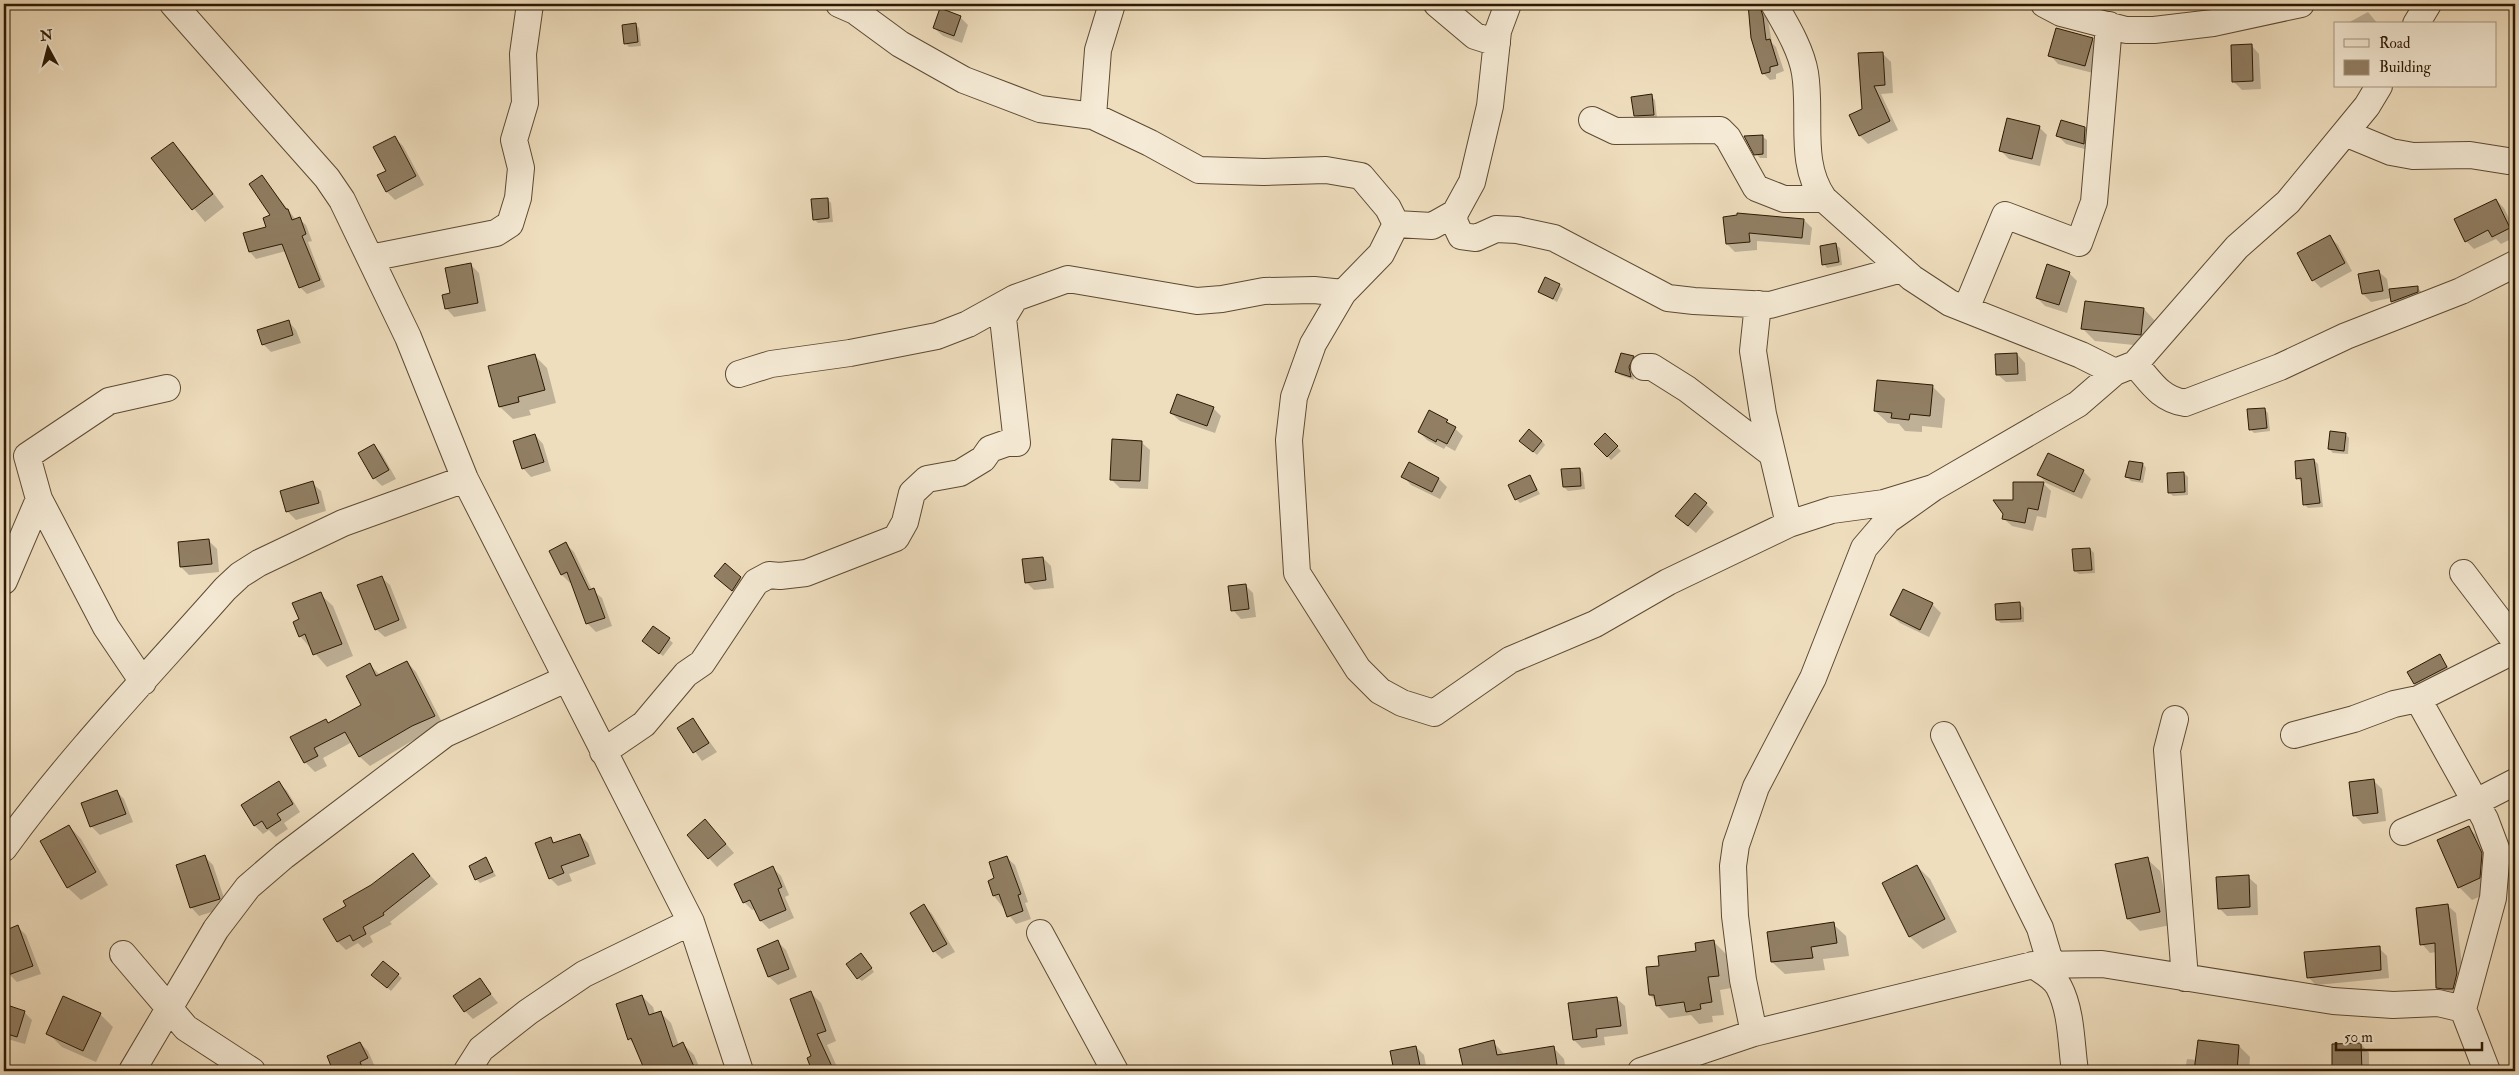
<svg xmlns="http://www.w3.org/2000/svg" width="2519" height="1075" viewBox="0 0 2519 1075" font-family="'IM FELL Double Pica',serif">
  <rect width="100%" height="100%" fill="#efdebe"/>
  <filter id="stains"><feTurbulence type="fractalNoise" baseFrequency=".004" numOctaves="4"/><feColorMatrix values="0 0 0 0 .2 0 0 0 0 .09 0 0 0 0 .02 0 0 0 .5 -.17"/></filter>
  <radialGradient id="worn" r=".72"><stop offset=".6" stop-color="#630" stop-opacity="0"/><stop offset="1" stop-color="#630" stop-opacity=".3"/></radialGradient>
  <!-- shadow -->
  <path fill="#0003" d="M1749,4H1765L1772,43L1776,47L1784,71L1776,74V79L1770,80L1763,73L1753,38Z
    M2368,12L2378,24H2346Z
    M960,17L968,25L962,43L943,36L934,28Z
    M636,25L639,28L641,46L629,47L625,43Z
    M2092,39L2100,47L2093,73L2058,64L2050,55Z
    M2251,45L2259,54L2261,89L2242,90L2233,81Z
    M1883,54L1891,62L1893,93L1881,94L1898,130L1868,144L1860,136L1863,109Z
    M1651,96L1655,100L1657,118L1639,119L1635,115Z
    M2039,127L2047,135L2040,166L2009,159L2001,151Z
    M2085,128L2093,136L2092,151L2066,144L2058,136Z
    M1763,137L1767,140V158H1760L1756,154Z
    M395,138L403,146L424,185L395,200L387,192L379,176L387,171Z
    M173,144L185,156L224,207L205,222L153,159Z
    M262,176L296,220L299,219L306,225L312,241L308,242L325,287L307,294L300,287L286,251L256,259L250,252L268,227L272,216Z
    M827,199L831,203L833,222L818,223L814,219Z
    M2496,200L2504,208L2515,231V237L2501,244L2496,239L2474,249L2466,241Z
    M1725,218L1804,220L1812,228L1810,245L1757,241V250L1735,252L1727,244Z
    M2330,237L2338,245L2352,271L2321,288L2313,280Z
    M1836,245L1840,248L1842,265L1827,268L1824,264Z
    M471,265L479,273L486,311L454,317L446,308L451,294Z
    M2378,271L2387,279L2389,291L2417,287L2425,296L2400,310L2391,298L2371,302L2363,294Z
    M2069,273L2077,281L2067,313L2045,306L2037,298Z
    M1559,285L1563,289L1557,302L1540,292Z
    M2144,309L2156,322L2153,347L2095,341L2082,328Z
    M288,321L296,330L301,343L271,352L263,344Z
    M1622,354L1633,358L1637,361L1632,371L1634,380L1620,375L1616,372Z
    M2017,354L2025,363L2026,381L2006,382L1997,374Z
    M535,356L547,368L556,403L529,410L531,415L513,419L500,407L490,367Z
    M1932,386L1945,399L1942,428L1922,426V432L1905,431L1899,424L1888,423L1875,411Z
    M1213,408L1221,416L1215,433L1180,421L1171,413Z
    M2264,409L2268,413L2270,431L2254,433L2250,429Z
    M1447,421L1463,436L1455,451L1446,446L1444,449L1427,440L1419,432Z
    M2345,434L2349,438L2348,454L2333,453L2329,449Z
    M535,435L543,444L551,471L531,477L523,468Z
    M1605,435L1621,451L1611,460L1596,444Z
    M1542,441L1545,445L1537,455L1524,444Z
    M1141,442L1150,450L1148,489L1120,488L1111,479Z
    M374,445L382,454L396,479L382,486L374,478Z
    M2314,460L2318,464L2323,507L2308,508L2304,504L2302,482L2297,478Z
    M1409,464L1439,479L1447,487L1440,499L1411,485L1403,476Z
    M2143,464L2146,468L2143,483L2131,481L2127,477Z
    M1580,469L1583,473L1585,489L1568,491L1564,487Z
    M2083,471L2091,479L2082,499L2046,483L2039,475Z
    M2184,473L2188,477V495L2173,496L2169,492Z
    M1530,476L1540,494L1520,503L1516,499Z
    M312,483L321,491L326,511L296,520L288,512Z
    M2043,483L2051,491L2046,518L2037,516L2033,531L2012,526L2003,518L2004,514L2014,501Z
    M1706,504L1714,512L1696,533L1685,524Z
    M209,541L217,549L219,572L189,575L181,567Z
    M566,544L574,552L592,590L602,598L612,626L596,632L587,623L572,582L570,583L562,575L550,551Z
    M2090,549L2094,553L2095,573L2079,574L2075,571Z
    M1043,558L1051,566L1054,588L1034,590L1026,582Z
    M725,565L744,582L736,594L719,580Z
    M381,577L390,585L407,628L385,637L376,629Z
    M1245,585L1253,593L1256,617L1241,619L1233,610Z
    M1903,590L1932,604L1941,613L1929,637L1900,623L1891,615Z
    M320,594L333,606L353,656L327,667L300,636V620Z
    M2020,604L2024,608V622L2001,623L1997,620Z
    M654,627L673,643L663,656L647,644Z
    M2440,656L2454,676L2423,692L2415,684Z
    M407,662L416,672L444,726L422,735L370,766L360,757L352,742L323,758L327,766L315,772L305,762L292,738L325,720L329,724L363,705L370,665L380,675Z
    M693,719L717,752L702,761L678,728Z
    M2374,781L2382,789L2386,821L2363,824L2355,816Z
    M279,783L287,791L300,812L284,823L288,829L276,837L269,830L263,834L254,825Z
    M116,791L124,799L133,822L100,835L91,826Z
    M69,826L81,839L108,885L81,900L68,888L42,842Z
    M2468,827L2481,840L2492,891L2472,900L2459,887Z
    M713,829L734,853L717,867L688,835Z
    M580,835L588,843L596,864L569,874L572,881L558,886L550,878L551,839L556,844Z
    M412,855L438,884L390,922L392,924L370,936L373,942L363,948L358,943L346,950L338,942L325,919L348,907Z
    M205,857L213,865L227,907L199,916L191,907Z
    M1006,857L1015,865L1028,902L1025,903L1031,919L1016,924L994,896L996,879Z
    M486,859L496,876L480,883L476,879Z
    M2147,859L2160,871L2171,925L2140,931L2128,919Z
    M1917,866L1930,879L1957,932L1923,949L1910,937L1884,884Z
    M773,868L781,876L789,895L785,897L794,918L769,929L761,921L756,909L752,910L744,902Z
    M2248,877L2257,885L2258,915L2227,916L2219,908Z
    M2447,905L2456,913L2463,975L2461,996H2445L2437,988L2436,952L2430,953L2422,944Z
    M924,906L932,914L955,952L942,959L934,951Z
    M1833,924L1846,936L1849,956L1823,959L1825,970L1785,974L1772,962Z
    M18,927L26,935L41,974L17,982L9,974L6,966L4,967V932Z
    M777,941L786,950L797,977L778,985L769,977L758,949Z
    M1714,942L1726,954L1731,988L1720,990L1724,1015L1712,1016L1713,1022L1699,1024L1691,1015L1669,1018L1657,1005L1656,1001L1650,995L1698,952Z
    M2379,948L2387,956L2389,978L2316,985L2308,977Z
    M865,959L874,972L862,981L858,978Z
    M398,975L402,978L391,991L377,979Z
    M480,980L498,1003L473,1019L465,1011Z
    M811,993L821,1003L836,1041L827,1045L839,1071H814L808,1059L813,1057Z
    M642,996L653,1007L655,1014L660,1012L671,1023L679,1046L683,1044L694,1055L701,1071H646L635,1045L629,1039Z
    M1616,998L1625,1006L1628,1034L1604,1037L1605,1045L1582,1048L1574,1040Z
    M4,1006L24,1012L32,1020L25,1044L4,1038Z
    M100,1014L113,1027L96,1062L62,1047L49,1034Z
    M1493,1042L1505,1055L1553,1047L1564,1059L1566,1071H1465L1460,1050Z
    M2199,1042L2239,1046L2250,1057L2249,1071H2185L2187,1059L2197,1060Z
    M360,1043L368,1051L375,1067L364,1071H335L328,1057Z
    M2361,1044L2369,1053V1071H2333V1045Z
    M1416,1047L1424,1055L1427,1071H1395L1392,1052Z
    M4,1065H8L14,1071H4Z
    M1885,1067L1889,1071H1844Z"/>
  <!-- building -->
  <path fill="#917f64" stroke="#2c1903" d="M1748,4H1759L1763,16L1766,40L1770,39L1778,65L1770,67V72L1762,74L1751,38Z
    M940,8L961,16L954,36L933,28Z
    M636,23L638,42L624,44L622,25Z
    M2056,28L2093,38L2085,66L2048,56Z
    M2252,44L2253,81L2232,82L2231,45Z
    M1883,52L1885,85L1874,86L1890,121L1859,136L1849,115L1862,109L1858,53Z
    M1652,94L1654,115L1634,116L1631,97Z
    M2007,118L2040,126L2032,159L1999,151Z
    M2061,120L2085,127L2084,144L2056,136Z
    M1763,135V154L1754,155L1744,136Z
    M395,136L416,176L386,192L377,175L386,171L373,147Z
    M173,142L213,194L192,210L151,158Z
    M262,175L286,209H288L292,220L300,217L306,234L302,236L320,280L299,288L282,244L249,252L243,233L266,227L263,218L270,215L249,184Z
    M828,198L829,218L813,220L811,199Z
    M2496,199L2510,228L2492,237L2488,230L2465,242L2454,219Z
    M1737,213L1804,219L1802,238L1749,233L1750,242L1726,244L1723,217L1737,215Z
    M2330,235L2345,263L2312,281L2297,253Z
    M1836,243L1839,262L1822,265L1820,246Z
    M471,263L478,303L445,309L442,295L450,293L445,268Z
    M2047,264L2070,272L2059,305L2036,298Z
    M2379,270L2383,291L2362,294L2358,274Z
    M1545,277L1560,284L1553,299L1538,292Z
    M2418,286V292L2391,302L2389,289Z
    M2085,301L2144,308L2141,335L2081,329Z
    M289,320L293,335L262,345L257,330Z
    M1621,353L1634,356L1629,367L1631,377L1615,372Z
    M2017,353L2018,374L1996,375L1995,354Z
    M535,354L545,390L518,397L519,402L499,407L488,366Z
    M1877,380L1933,385L1930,416L1910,414L1909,420L1891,418L1892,413L1874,411Z
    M1177,394L1214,407L1207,426L1170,413Z
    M2265,408L2267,428L2249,430L2247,409Z
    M1429,410L1448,420L1446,422L1456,427L1447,444L1437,439L1436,442L1418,432Z
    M1529,429L1542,441L1533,452L1519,441Z
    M2330,431L2346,433L2344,451L2328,449Z
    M1605,433L1618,446L1607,457L1594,444Z
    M535,434L544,462L522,469L513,441Z
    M1112,439L1142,441L1140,481L1110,480Z
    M374,444L389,470L373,479L358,453Z
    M2048,453L2084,470L2074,492L2037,475Z
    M2314,459L2320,503L2303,505L2301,478L2296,479L2295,461Z
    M2129,461L2143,463L2140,480L2125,477Z
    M1409,462L1439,478L1432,492L1401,477Z
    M1580,468L1581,486L1563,487L1561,469Z
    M2184,472L2185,492L2168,493L2167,473Z
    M1530,475L1537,490L1515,500L1508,485Z
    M313,481L319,503L286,512L280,491Z
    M2013,482H2044L2038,510L2028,508L2025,523L2002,519L2003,514L1993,500H2013Z
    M1695,493L1707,503L1688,526L1675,516Z
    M209,539L212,564L180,567L178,542Z
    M566,542L589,590L594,588L605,618L586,624L567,572L561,575L549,551Z
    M2090,548L2092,570L2074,571L2072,549Z
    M1043,557L1046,580L1025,583L1022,559Z
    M725,563L741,577L732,591L714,576Z
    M382,576L399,620L375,630L357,585Z
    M1246,584L1249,609L1231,611L1228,586Z
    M1903,589L1933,603L1920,630L1890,615Z
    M321,592L342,644L313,655L305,634L299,637L293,622L299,619L292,603Z
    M2020,602L2021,619L1996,620L1995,604Z
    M653,626L670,638L659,654L642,641Z
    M2440,654L2447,667L2414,684L2407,672Z
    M407,661L435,716L412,726L359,757L345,732L314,748L318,756L304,763L290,737L326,719L328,723L361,705L346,676L370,663L376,676Z
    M693,718L709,743L693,753L677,728Z
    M2374,779L2378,813L2353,816L2349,782Z
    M279,781L293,804L277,814L281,820L267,829L262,821L254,826L241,805Z
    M117,790L126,814L90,827L81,803Z
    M705,819L726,844L708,859L687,835Z
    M69,825L96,872L67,888L40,841Z
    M2469,826L2482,853L2480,878L2458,888L2437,840Z
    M580,834L589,856L561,866L564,873L549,879L535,843L551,837L553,843Z
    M413,853L430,876L383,913L384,915L363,927L366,934L353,941L350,935L337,942L323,919L346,906L343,901L371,885Z
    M205,855L220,899L190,908L176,865Z
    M1007,856L1021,894L1018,895L1023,911L1007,917L999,894L993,896L988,881L994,878L989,862Z
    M486,857L493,872L475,880L469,866Z
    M2148,857L2160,912L2127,919L2115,864Z
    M1917,865L1945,919L1909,937L1882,883Z
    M773,866L782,887L778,889L786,910L760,921L750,900L743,903L734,884Z
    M2249,875L2250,907L2218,909L2216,877Z
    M924,904L947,944L933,952L910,913Z
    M2448,904L2457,973L2453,989H2444L2436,988L2435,943L2420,945L2416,908Z
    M1834,922L1837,943L1811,947L1813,958L1771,962L1767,932Z
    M18,925L33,966L8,975L4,963V931Z
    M778,940L789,969L768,977L757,949Z
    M1714,940L1719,976L1708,977L1712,1002L1700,1004L1701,1009L1686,1012L1684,1002L1656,1006L1654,995H1649L1646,967L1659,966L1658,956L1696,951L1695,943Z
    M2380,946L2381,970L2307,978L2304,952Z
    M861,953L872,968L857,979L846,964Z
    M383,961L399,974L387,988L371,975Z
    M480,978L491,994L464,1012L453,996Z
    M811,991L826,1031L817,1034L834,1071H812L807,1058L811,1056L790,999Z
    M642,995L649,1015L661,1011L673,1047L683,1042L696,1071H645L631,1038L628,1040L616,1004Z
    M63,996L101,1013L83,1051L46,1034Z
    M1617,997L1621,1026L1596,1029L1597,1037L1573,1040L1568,1003Z
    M4,1004L25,1011L17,1037L4,1033Z
    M1494,1040L1497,1055L1554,1046L1558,1071H1464L1459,1049Z
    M2198,1040L2239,1045L2237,1071H2194Z
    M360,1042L368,1058L360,1062L364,1071H333L327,1056Z
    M2361,1043L2362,1071H2332V1044Z
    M1416,1046L1421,1071H1394L1390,1051Z"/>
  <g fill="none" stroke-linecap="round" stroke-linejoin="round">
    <!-- minor casing -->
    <g stroke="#5d4a32" stroke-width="28">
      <path id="minor" d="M173,4L327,178L342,200L408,337L465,479L691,922L740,1071
        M839,4L855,11L900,44L964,80L1040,109L1093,116L1150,143L1199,170L1264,172L1326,170L1361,176L1388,208L1396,224L1381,254L1343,293L1313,344L1294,397L1289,440L1297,573L1358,669L1380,691L1402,703L1434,713L1510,660L1595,624L1668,582L1789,524L1832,510L1884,503L1933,488
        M1437,4L1475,36L1497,43
        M1774,4C1786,25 1801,49 1805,73C1812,116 1798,163 1824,199L1912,278L1950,303L2081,355L2115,372
        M2044,4L2061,13L2126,30H2154L2213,23L2301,4
        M2416,24L2428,4
        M1093,116L1098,50L1112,4
        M1592,120L1615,131L1720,130L1728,138L1756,188L1784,199H1824
        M2345,133L2391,152L2413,156L2470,155L2508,161
        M1455,213L1454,221L1461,236L1476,238L1496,229L1517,230L1554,238L1668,298L1694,301L1770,305L1902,269
        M1396,224L1432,226L1455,213L1472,182L1490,106L1498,31L1508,4
        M370,258L496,233L510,224L518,198L521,168L514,140L525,103L523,54L530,4
        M1758,304L1753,351L1763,414L1789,524
        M1966,309L2005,215L2079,243L2094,202L2109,25
        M2135,364C2151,382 2160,399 2185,403L2280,367L2346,336L2461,291L2515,264
        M1644,367H1652L1687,389L1772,454
        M739,374L771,364L850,353L937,336L968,324L1015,298L1068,279L1197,301L1222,299L1264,291L1314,290L1343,293
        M2463,573L2515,641
        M4,581L39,499
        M143,682L106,627L39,499L27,456L109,401L167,388
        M2418,699L2485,819L2497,851L2493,898L2463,1009
        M2175,719L2167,750L2185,978
        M1944,735L2040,928L2051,965
        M2294,735L2354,719L2394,704L2418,699L2515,650
        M603,752L644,724L686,674L702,663L756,582L769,575L780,576L806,573L896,538L905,522L912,493L927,479L960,473L983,459L990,449L1007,443H1017L1003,318L1015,298
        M2403,832L2476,802L2515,782
        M4,848C70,757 150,674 225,589L240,575L259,563L343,523L465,479
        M1040,933L1115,1071
        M123,954L186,1028L252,1071
        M2033,965L2102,964L2333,1001L2393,1005L2438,1003L2463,1009L2487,1071
        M1754,1033L1743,980L1735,916L1733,866L1736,845L1756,787L1813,678L1864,548L1888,520L1933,488L2078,404L2115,372L2135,364L2237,247L2288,202L2367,106L2379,86
        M132,1071L216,929L248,887L284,856L445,734L566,679
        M467,1071L481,1049L528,1012L584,974L691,922
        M1641,1071L1754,1033L2033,965C2042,971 2054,977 2059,987C2072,1012 2071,1045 2075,1071"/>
    </g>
    <!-- minor -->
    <use href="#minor" stroke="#f5ead5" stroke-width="26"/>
  </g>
  <!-- margin -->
  <rect width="2519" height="1075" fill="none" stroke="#efdebe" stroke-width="20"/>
  <rect x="5" y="5" width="2509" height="1065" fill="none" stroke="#2c1903" stroke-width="2.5"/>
  <rect x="10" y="10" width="2499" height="1055" fill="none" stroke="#2c1903"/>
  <!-- legend -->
  <rect x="2334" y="22" width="162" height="65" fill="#f5ead5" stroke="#a59681"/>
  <rect x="2344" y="39" width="25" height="8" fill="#f5ead5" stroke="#a59681"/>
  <text x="2379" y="48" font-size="15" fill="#2c1903">Road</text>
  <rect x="2344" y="60" width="25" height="15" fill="#917f64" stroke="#a59681"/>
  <text x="2379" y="72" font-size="15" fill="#2c1903">Building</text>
  <!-- north arrow -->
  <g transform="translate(48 48) rotate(353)" stroke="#f5ead5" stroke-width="4" paint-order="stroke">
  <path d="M0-4L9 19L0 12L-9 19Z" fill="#2c1903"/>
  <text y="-8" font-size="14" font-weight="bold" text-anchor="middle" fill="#2c1903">N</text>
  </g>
  <!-- scale -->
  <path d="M2336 1042v8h146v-8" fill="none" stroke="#2c1903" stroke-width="2.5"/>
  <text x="2344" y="1042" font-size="15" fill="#2c1903" stroke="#f5ead5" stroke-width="4" paint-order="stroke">50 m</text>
  <rect width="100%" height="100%" filter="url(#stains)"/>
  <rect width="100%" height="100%" fill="url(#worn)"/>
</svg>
